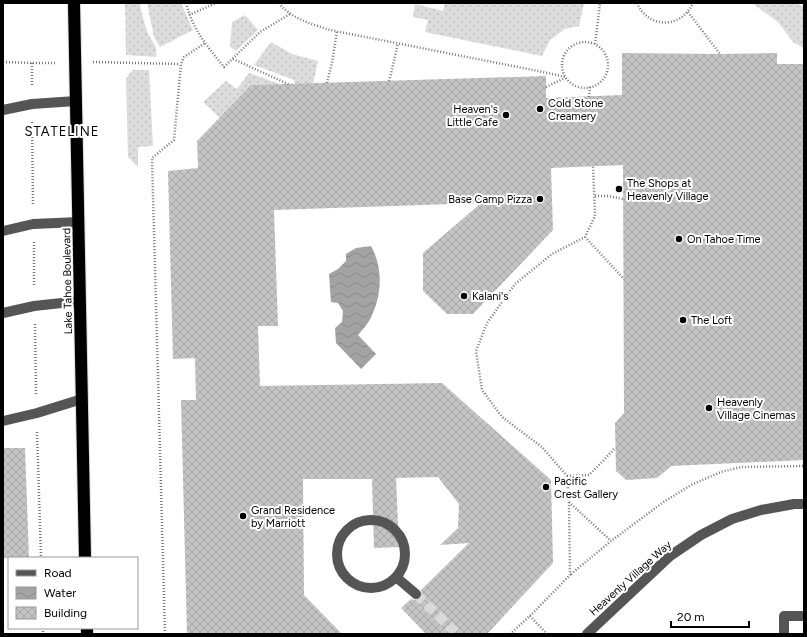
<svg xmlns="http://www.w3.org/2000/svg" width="807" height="637" viewBox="0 0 807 637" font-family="Figtree,sans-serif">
  <defs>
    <pattern id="grass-dots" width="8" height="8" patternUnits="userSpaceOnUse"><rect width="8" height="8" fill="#dcdcdc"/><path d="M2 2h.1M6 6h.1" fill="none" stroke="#bbb" stroke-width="1.8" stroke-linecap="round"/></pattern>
    <pattern id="water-waves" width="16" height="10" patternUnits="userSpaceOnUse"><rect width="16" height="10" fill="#a3a3a3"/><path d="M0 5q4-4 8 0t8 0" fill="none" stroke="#8b8b8b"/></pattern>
    <pattern id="building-cross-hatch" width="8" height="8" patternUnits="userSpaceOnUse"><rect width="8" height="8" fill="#c4c4c4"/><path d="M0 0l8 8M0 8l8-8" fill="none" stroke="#a7a7a7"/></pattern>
  </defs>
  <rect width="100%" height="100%" fill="#fff"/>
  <!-- grass -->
  <path fill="url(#grass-dots)" d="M125,3H140C141,12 144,22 147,31C151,42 158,44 156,57L126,55Z
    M147,3H181L193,30L160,47L154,37Z
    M445,3H584L579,26L565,29L550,40L542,56L425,32L428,20L413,17L415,4L443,11Z
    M752,3H793L804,6V48L793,42L778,22Z
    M245,15L258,30L236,51L230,46L232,22Z
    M271,42L292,54L318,61L313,84L295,85L294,80L254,65Z
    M133,70H149L153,146L138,147V167L128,157L126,78Z
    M249,73L282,85L220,118L203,102L226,81L237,89Z"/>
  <!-- water -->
  <path fill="url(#water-waves)" d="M371,246C383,267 382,294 372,315C369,323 363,329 358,335L376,354L361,369L336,343L335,328L342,322L343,311L338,303L331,302L329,274L338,269L346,261V254L356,248Z"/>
  <!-- building -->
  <path fill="url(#building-cross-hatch)" d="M622,53L720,54L777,53V64H804V460L671,466L657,478L626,480L616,471L615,423L624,413L623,165L551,168L553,230L473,314H447L423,291V253L481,203L274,210L278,326H258L260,386L442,383L551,480L553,563L487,634H426L401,608L411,599L415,600L421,598L422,595L421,590L469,543L440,545L458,528L459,504L438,477L396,478L399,547L374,548L372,479H303L304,595L342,634H187L181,400H196L195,358L173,359L168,171L198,168L197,141L251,85L546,76V98L622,95Z
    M3,448H25L29,558H3Z"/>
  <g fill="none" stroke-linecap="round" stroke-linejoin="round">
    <!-- minor-tunnel -->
    <path stroke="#d9d9d9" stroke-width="10" stroke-dasharray="10 5" stroke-linecap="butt" d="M416,594L457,634"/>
    <!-- highway casing -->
    <g stroke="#dbdbdb" stroke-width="14">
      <path id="highway" d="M74,3L85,558
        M87,628V634"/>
    </g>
    <!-- path -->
    <path stroke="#777" stroke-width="2.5" stroke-dasharray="1 2" stroke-linecap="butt" d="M186,3C193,30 207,46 224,67L260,32L290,14
      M279,3C291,19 312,24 330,30L538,71L566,77
      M637,3C648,29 681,29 693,3
      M688,12L720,54
      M189,15L216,3
      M562 65a23 23 0 1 1 46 0a23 23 0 1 1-46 0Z
      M595,44L600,3
      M233,59L290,85
      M3,62L32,63H56
      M93,62L180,64
      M389,81L391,74L398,43
      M327,83L332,63L337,31
      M32,85V63
      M546,87L565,78
      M589,97L590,87
      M32,122L33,205
      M595,196H608L623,199
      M585,237L624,279
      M34,242V287
      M35,324L36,395
      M37,432L41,558
      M567,476L589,475L600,464L615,448
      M569,502L611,541
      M571,574L611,541L665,501L693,484L721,472L741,467L804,466
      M530,616L547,634
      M43,628V634
      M165,634L152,158L174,140L181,64L184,57L205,43
      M510,634L530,616L570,575L569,502L567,476L542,447L502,417L482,390L476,351L487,323L515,284L552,254L585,237L595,216L593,166"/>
    <!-- minor -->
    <path stroke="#555" stroke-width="10" d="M3,110L32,104L76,101
      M3,231L33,224L79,222
      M3,313L34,306L80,301
      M3,421L37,413L82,399
      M337 554a34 34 0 1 1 68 0a34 34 0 1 1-68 0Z
      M396,577L416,594
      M587,634L670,556L701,535L732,519L761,510L794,504H804
      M784,634V616H804"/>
    <!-- highway -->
    <use href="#highway" stroke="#000" stroke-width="12"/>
  </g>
  <!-- markers -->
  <g fill="#000" stroke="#fff" stroke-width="1.5">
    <circle cx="540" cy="109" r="4"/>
    <circle cx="506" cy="115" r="4"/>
    <circle cx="619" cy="189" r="4"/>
    <circle cx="540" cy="199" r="4"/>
    <circle cx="679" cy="239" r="4"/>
    <circle cx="464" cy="296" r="4"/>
    <circle cx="683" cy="320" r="4"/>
    <circle cx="709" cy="408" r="4"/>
    <circle cx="546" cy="487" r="4"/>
    <circle cx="243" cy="516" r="4"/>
  </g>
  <g text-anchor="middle" stroke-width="4" stroke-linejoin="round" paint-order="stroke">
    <!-- poi labels -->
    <g font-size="11" fill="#000" stroke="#fff" text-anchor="start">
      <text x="548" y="107">Cold Stone<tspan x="548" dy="13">Creamery</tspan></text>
      <text x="498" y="113" text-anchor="end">Heaven's<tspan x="498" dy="13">Little Cafe</tspan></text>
      <text x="627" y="187">The Shops at<tspan x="627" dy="13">Heavenly Village</tspan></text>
      <text x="532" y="203" text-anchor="end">Base Camp Pizza</text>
      <text x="687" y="243">On Tahoe Time</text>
      <text x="472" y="300">Kalani's</text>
      <text x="691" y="324">The Loft</text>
      <text x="717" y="406">Heavenly<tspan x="717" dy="13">Village Cinemas</tspan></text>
      <text x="554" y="485">Pacific<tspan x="554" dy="13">Crest Gallery</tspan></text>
      <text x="251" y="514">Grand Residence<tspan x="251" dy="13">by Marriott</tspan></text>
    </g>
    <!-- street labels -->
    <g font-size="11" fill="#000" stroke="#fff">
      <text transform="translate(67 281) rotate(-91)" y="4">Lake Tahoe Boulevard</text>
      <text transform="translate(630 578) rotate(-42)" y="4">Heavenly Village Way</text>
    </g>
    <!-- quarter labels -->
    <g font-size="13" letter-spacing="1" fill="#000" stroke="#fff">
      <text x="62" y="136">STATELINE</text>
    </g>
  </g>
  <!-- border -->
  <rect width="807" height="637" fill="none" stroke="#000000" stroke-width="8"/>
  <!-- legend -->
  <rect x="8" y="557" width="130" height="72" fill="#ffffff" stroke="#999999"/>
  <rect x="16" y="570" width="20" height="6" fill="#555555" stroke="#999999"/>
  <text x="44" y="577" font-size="12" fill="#000000">Road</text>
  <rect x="16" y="587" width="20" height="12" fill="url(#water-waves)" stroke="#999999"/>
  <text x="44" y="597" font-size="12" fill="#000000">Water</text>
  <rect x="16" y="607" width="20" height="12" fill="url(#building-cross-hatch)" stroke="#999999"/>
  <text x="44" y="617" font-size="12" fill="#000000">Building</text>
  <!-- scale -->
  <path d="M671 621v6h78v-6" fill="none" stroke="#000000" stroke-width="2"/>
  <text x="677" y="621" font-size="12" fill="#000000" stroke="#ffffff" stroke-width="3" paint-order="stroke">20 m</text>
</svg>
